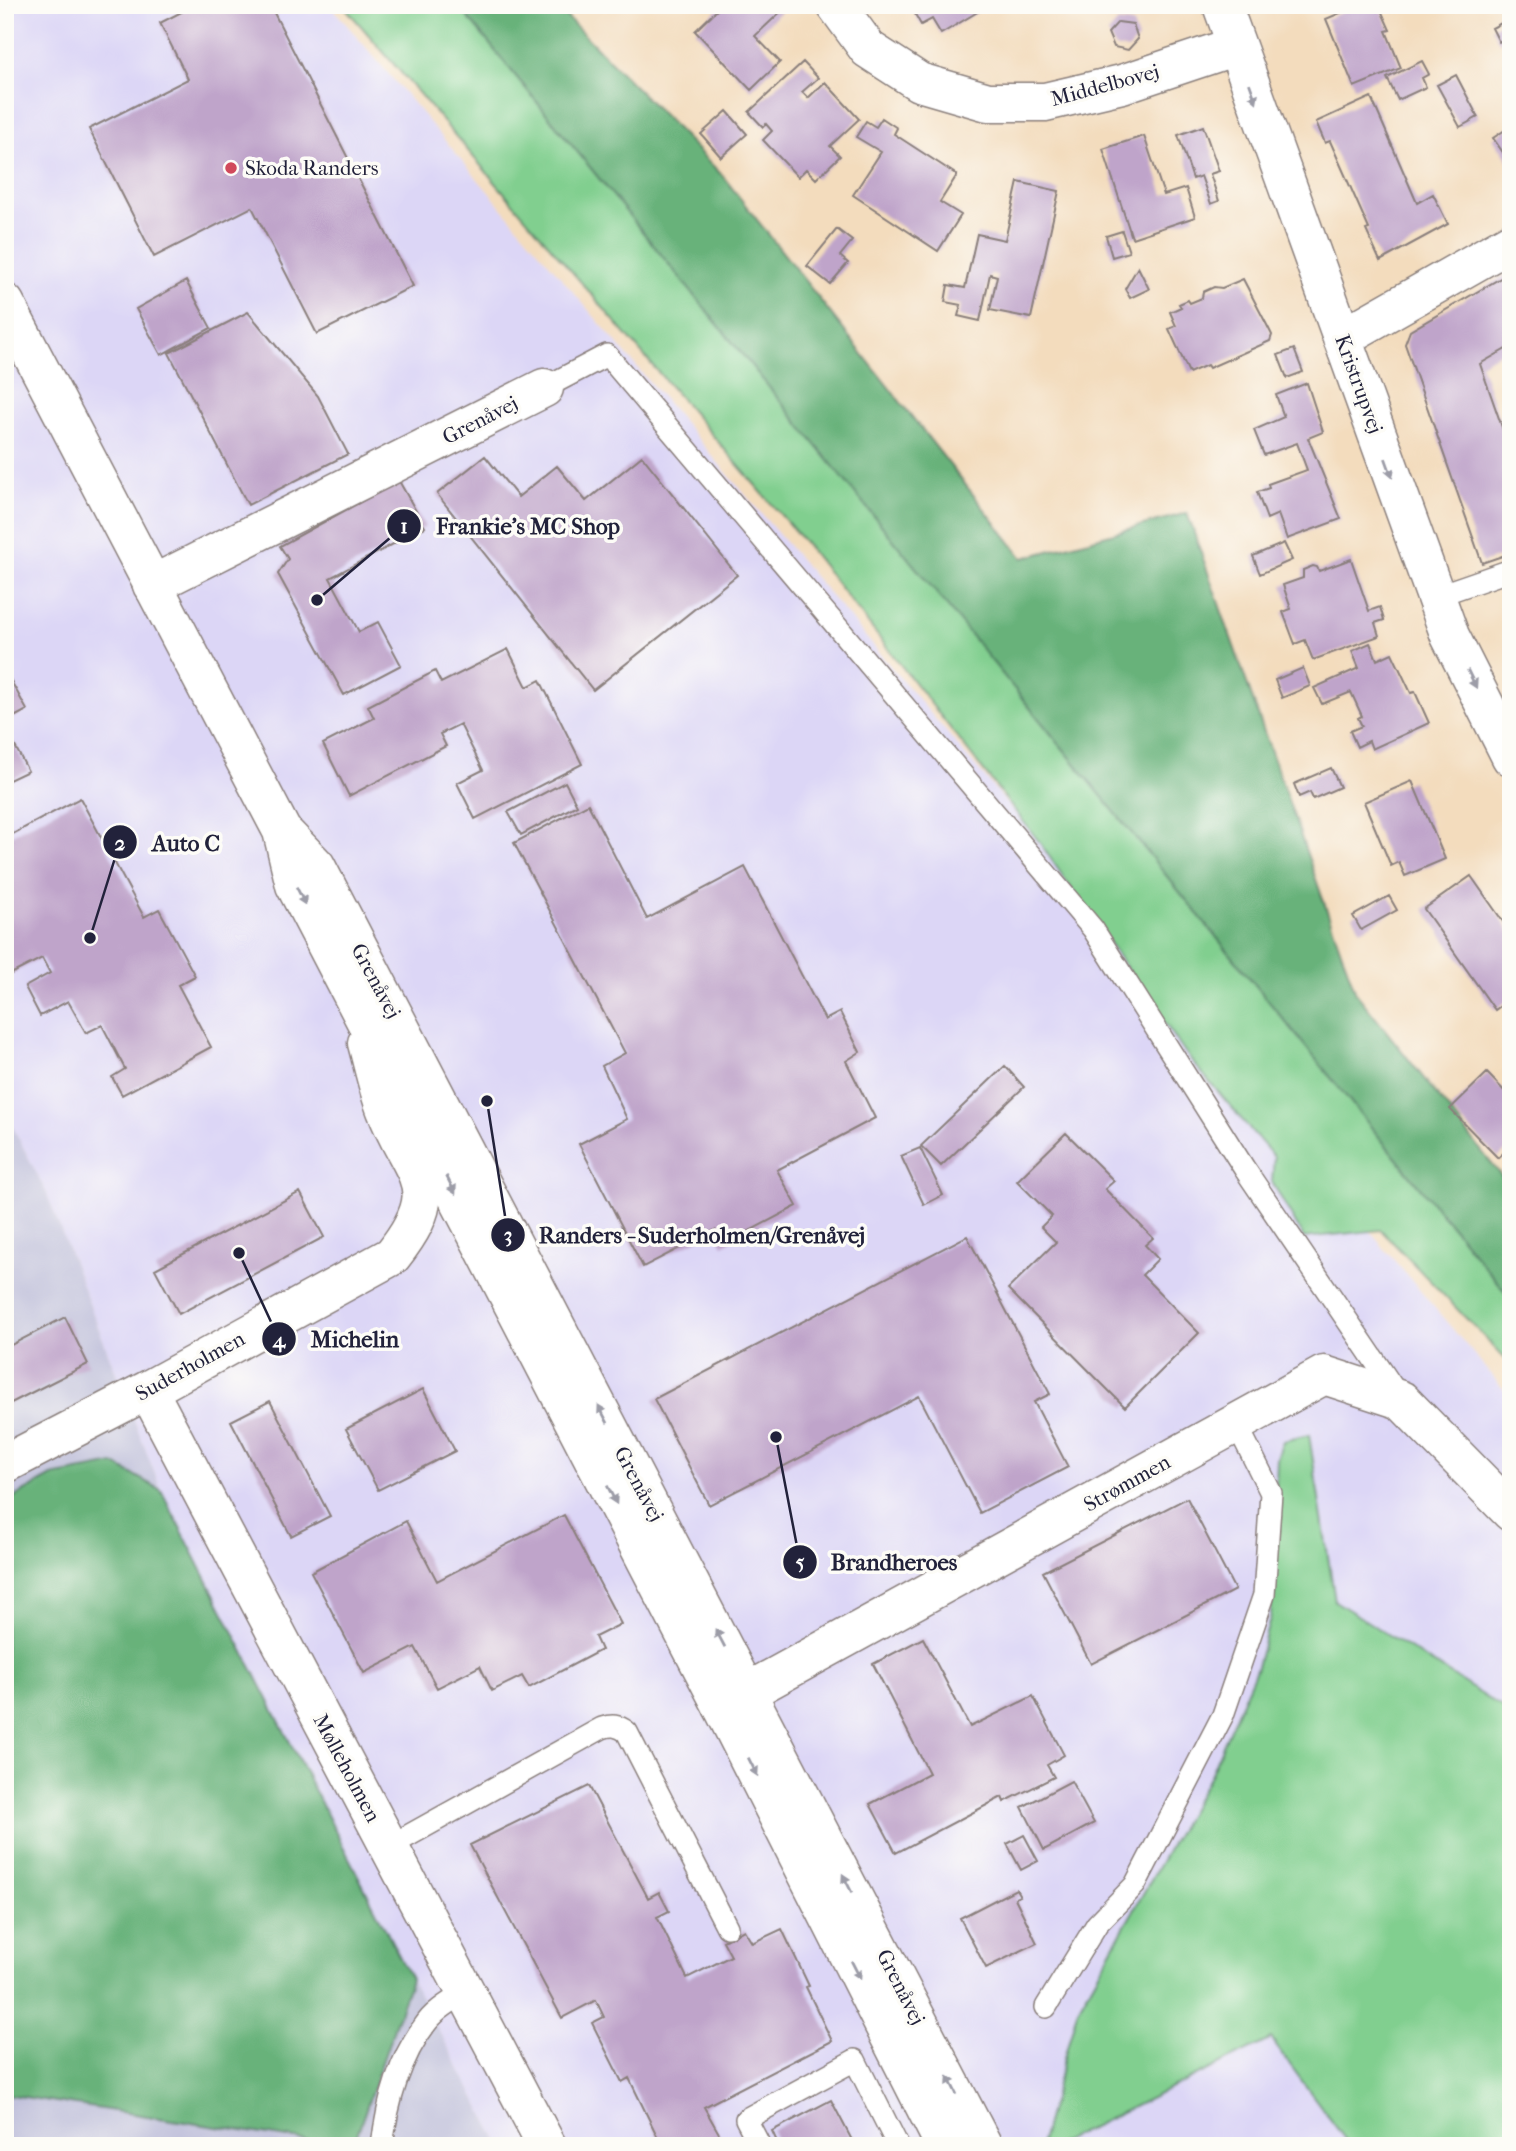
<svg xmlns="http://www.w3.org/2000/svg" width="1516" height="2151" viewBox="0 0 1516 2151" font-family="'IM FELL French Canon',serif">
  <rect width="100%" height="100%" fill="#fdfcf7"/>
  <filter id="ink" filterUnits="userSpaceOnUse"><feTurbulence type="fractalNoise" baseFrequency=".0143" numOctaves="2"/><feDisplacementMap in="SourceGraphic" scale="14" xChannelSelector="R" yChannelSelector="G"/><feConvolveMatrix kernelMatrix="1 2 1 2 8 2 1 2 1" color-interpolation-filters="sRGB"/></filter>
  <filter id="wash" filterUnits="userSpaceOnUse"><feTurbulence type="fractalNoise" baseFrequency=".00686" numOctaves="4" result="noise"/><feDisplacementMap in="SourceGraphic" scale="28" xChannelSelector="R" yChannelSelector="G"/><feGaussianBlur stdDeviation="1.57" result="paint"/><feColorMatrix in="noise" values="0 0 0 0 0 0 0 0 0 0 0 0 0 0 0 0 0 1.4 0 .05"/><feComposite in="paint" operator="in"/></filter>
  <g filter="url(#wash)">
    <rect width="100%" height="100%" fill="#f3dcbd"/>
    <!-- built -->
    <path fill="#dcd6f6" d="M5,5H330L1511,1398V2146H501L411,1979L161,1490L46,1192L5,1112Z"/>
    <!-- industrial -->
    <path fill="#c2c2dc" d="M5,1112L46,1192L161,1490L411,1979L501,2146H5Z"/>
    <!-- green -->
    <path fill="#81cf8f" stroke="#527865" stroke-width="2" d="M343,5H458L1511,1299V1365L1381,1230L1304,1238L1272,1182L1274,1157L1189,1058L1037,839L805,543Z
      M1309,1435L1335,1601L1511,1713V2146H1350L1271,2039L1054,2146H1040L1077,2011L1211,1773L1257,1667L1271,1615L1277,1459L1283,1441Z"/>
    <!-- forest -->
    <path fill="#68b27a" stroke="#456a5a" stroke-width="2" d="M458,5H555L721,174L1023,558L1187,513L1356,993L1511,1188V1299Z
      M114,1464L161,1490L411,1979L353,2146H340L5,2094V1502L52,1476Z"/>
    <g id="blocks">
      <!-- building -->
      <path fill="#bfa4ca" d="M195,5H270L413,286L317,334L252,207L154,257L89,129L188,79L160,23Z
        M722,5H788L755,36L780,62L751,90L695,31Z
        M910,5H989L941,34L932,19L921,25Z
        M1359,5H1375L1378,11L1381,10L1390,30L1386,31L1401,68L1354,87L1326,19Z
        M1511,18V36L1499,42L1492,28Z
        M1118,22L1133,24L1138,39L1128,50L1114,47L1108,33Z
        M1422,61L1429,74L1422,78L1426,87L1398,100L1387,78Z
        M803,62L818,78L802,92L808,98L825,82L859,119L830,146L840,156L816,179L806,169L798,177L763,140L772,131L766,124L763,127L749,112Z
        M1456,75L1478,117L1460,127L1437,85Z
        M1371,97L1417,203L1433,194L1448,224L1380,261L1366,230L1369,229L1330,141L1325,143L1316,122Z
        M727,111L747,134L721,157L701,134Z
        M882,118L897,128L894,134L957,175L940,202L961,215L938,251L853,195L881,152L856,137L866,121L876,127Z
        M1203,126L1219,171L1210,174L1219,201L1211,204L1201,176L1193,179L1178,135Z
        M1511,126V164L1493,138Z
        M1144,136L1164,195L1186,188L1195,217L1132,238L1103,149Z
        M1018,182L1059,191L1031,318L990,310L997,276L990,274L980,321L958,316L961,305L945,302L948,285L965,288L977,234L1005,240Z
        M837,229L852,241L840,256L848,263L830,284L807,266Z
        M1122,231L1129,252L1112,257L1106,236Z
        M1138,267L1149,289L1130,298L1125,289Z
        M1511,272V346L1480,364L1511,453V477L1508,478L1511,488V553L1482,563L1405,344L1410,331Z
        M1243,279L1269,329L1272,335L1270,341L1209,368L1207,365L1189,373L1169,329L1176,326L1170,312L1181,307L1179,304L1188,300L1190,303L1202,298L1203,292L1214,287L1222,288Z
        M186,281L211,328L161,355L136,309Z
        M248,312L318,396L348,454L248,505L169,353Z
        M1294,349L1303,372L1287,378L1278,355Z
        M1307,383L1323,432L1308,438L1341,519L1287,539L1278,514L1267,519L1257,492L1269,488L1268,484L1307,470L1297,443L1264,455L1254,430L1284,417L1276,395Z
        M485,456L518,497L557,466L586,501L642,456L737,575L593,690L437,494Z
        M399,481L425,527L330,578L359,632L378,622L401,665L344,695L278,574L288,559L280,546Z
        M1284,543L1292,560L1260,574L1253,556Z
        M1351,559L1369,611L1380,607L1384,620L1375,623L1379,636L1313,660L1305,640L1295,644L1283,612L1291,609L1283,585L1303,578V570L1313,566L1317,567L1319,571Z
        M1370,643L1377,660L1392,653L1411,693L1415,692L1429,723L1372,749L1369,741L1357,747L1350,731L1362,726L1358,718L1362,716L1351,692L1322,704L1314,688L1359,668L1352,651Z
        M508,649L527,687L540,680L582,764L475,819L457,783L483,770L460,724L440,734L446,746L349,796L323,744L374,718L368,706L435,671L441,683Z
        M1303,668L1310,686L1282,698L1275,680Z
        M5,670L27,710L5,722Z
        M5,727L28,771L5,782Z
        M1331,768L1340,787L1313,799L1310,792L1299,797L1294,784Z
        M1412,781L1445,859L1405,876L1399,862L1391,866L1364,802Z
        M565,782L577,805L521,835L508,812Z
        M80,798L144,917L159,909L195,976L178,985L211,1047L122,1095L112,1077L125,1069L102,1025L86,1033L68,1001L40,1016L25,987L50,973L42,958L5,977V838Z
        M588,804L647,919L745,867L825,1020L840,1012L860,1052L846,1061L875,1118L777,1170L797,1206L723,1245L715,1230L643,1267L579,1144L627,1119L602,1066L625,1053L514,843Z
        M1471,876L1511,933V998L1495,1010L1424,909Z
        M1389,896L1397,910L1361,930L1353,916Z
        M1005,1066L1024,1087L941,1166L921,1146Z
        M1487,1073L1511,1098V1146L1498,1158L1450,1109Z
        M1066,1133L1114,1181L1105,1189L1153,1238L1145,1245L1158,1259L1142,1275L1199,1333L1125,1407L1008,1289L1056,1242L1041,1227L1052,1216L1017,1181Z
        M920,1148L943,1195L924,1205L901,1156Z
        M300,1192L324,1237L179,1314L155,1269Z
        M967,1236L1050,1394L1034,1402L1068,1467L980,1513L919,1396L709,1505L654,1399Z
        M65,1317L88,1364L5,1406V1348Z
        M423,1389L455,1451L378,1490L346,1429Z
        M270,1401L330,1516L291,1536L231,1421Z
        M1187,1498L1235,1590L1091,1664L1043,1572Z
        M564,1515L621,1624L595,1637L601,1650L529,1688L522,1676L492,1691L480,1666L437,1688L415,1647L364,1673L311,1572L406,1521L437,1581Z
        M923,1638L970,1727L1033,1696L1064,1755L1047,1765L1054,1777L1004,1802L1002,1797L896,1853L870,1804L929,1773L873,1664Z
        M1071,1781L1094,1823L1044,1850L1022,1807Z
        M589,1786L648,1898L659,1892L669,1911L657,1917L687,1978L731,1956L723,1941L744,1930L752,1943L782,1929L809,1986L806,1987L832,2041L704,2107L726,2146H662L629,2078L622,2082L592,2023L604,2017L596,2000L562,2018L470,1845Z
        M1024,1835L1038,1861L1021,1870L1007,1844Z
        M1016,1889L1020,1896L1015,1898L1037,1943L986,1968L960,1918Z
        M831,2100L855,2146H779L772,2131Z"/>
    </g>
  </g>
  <g filter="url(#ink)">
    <use href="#blocks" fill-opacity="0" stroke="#8a7f7c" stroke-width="2"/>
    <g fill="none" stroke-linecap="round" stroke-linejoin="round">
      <!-- lane casing -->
      <g stroke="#8a7f7c" stroke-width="24">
        <path id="lane" d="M544,388L607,355L1093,929L1244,1168L1400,1398
          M1436,596L1511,570
          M388,1847L602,1728C612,1725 618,1725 627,1732L727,1927
          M1046,2007L1097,1924L1135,1885L1223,1715L1264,1595L1271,1493L1236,1423
          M382,2146C387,2104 400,2056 427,2022C437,2009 453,2000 467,1992
          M760,2146L746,2119L855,2060L898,2146"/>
      </g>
      <!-- street casing -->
      <g stroke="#8a7f7c" stroke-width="41">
        <path id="street" d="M836,5L868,49L919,82L988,102H1045L1122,84L1236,46
          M1222,5L1450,636L1511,757
          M1342,338L1511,242
          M152,585L544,388
          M148,1390L547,2146
          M5,1464L148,1390L392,1256C448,1185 412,1178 386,1110C378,1089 373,1065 367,1043
          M722,1706L1324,1375L1401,1400L1511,1512"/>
      </g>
      <!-- secondary casing -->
      <g stroke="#8a7f7c" stroke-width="41">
        <path id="secondary" d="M5,303L282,831L295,885L722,1706L945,2146
          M286,835L316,866L983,2146"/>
      </g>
      <!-- lane -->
      <use href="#lane" stroke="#fff" stroke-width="21"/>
      <!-- street -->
      <use href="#street" stroke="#fff" stroke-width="38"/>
      <!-- secondary -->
      <use href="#secondary" stroke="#fff" stroke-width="38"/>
    </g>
    <!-- one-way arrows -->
    <defs><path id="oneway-solid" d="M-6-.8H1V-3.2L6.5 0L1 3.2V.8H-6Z" transform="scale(1.75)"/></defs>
    <g fill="#9c9ca7">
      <use href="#oneway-solid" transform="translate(1253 93) rotate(70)"/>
      <use href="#oneway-solid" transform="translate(1389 468) rotate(70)"/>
      <use href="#oneway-solid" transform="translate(1472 679) rotate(64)"/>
      <use href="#oneway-solid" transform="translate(301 896) rotate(63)"/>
      <use href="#oneway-solid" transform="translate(451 1185) rotate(63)"/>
      <use href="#oneway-solid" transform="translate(603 1414) rotate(-118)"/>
      <use href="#oneway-solid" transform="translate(612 1495) rotate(63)"/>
      <use href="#oneway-solid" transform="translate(720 1638) rotate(-118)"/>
      <use href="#oneway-solid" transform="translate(753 1767) rotate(63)"/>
      <use href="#oneway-solid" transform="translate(847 1883) rotate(-117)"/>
      <use href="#oneway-solid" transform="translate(856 1970) rotate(63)"/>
      <use href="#oneway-solid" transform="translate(952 2085) rotate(-117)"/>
    </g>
  </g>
  <!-- markers -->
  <circle fill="#d1495b" stroke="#fdfcf7" stroke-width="2.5" cx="231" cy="168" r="7"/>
  <g text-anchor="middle" stroke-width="7" stroke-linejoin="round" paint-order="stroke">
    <!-- street labels -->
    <g font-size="21" fill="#22223b" stroke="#fdfcf7">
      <text transform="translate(1105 85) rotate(-15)" y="7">Middelbovej</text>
      <text transform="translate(1359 384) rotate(70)" y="7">Kristrupvej</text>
      <text transform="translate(480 420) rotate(-27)" y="7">Grenåvej</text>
      <text transform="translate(376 981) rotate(62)" y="7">Grenåvej</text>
      <text transform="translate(190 1366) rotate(-29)" y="7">Suderholmen</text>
      <text transform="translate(1127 1483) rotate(-29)" y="7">Strømmen</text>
      <text transform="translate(639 1484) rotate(62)" y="7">Grenåvej</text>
      <text transform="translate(347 1768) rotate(62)" y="7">Mølleholmen</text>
      <text transform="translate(901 1987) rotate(63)" y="7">Grenåvej</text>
    </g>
    <!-- poi labels -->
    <g font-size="21" fill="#22223b" stroke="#fdfcf7" text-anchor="start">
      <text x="245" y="175">Skoda Randers</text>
    </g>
  </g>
  <!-- callouts -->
  <path fill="none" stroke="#22223b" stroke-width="2.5" d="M317 600L404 526M90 938L120 842M487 1101L508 1235M239 1253L279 1339M776 1437L800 1562"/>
  <g fill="#22223b" stroke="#fdfcf7" stroke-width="2.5">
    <circle cx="317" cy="600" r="7"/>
    <circle cx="90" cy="938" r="7"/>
    <circle cx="487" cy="1101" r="7"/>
    <circle cx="239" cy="1253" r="7"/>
    <circle cx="776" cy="1437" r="7"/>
    <circle cx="404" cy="526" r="18"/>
    <circle cx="120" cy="842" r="18"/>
    <circle cx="508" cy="1235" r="18"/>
    <circle cx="279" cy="1339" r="18"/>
    <circle cx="800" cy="1562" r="18"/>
  </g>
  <g font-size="21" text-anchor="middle" font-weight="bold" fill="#fff">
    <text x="404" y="533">1</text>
    <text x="120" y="850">2</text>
    <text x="508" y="1242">3</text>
    <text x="279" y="1347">4</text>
    <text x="800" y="1569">5</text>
  </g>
  <g font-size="23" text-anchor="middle" font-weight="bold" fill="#22223b" stroke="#fdfcf7" stroke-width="7" stroke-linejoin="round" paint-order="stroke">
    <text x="528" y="534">Frankie's MC Shop</text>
    <text x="186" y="851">Auto C</text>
    <text x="702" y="1243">Randers - Suderholmen/Grenåvej</text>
    <text x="355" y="1347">Michelin</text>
    <text x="894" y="1570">Brandheroes</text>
  </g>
  <!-- margin -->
  <rect width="1516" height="2151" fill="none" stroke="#fdfcf7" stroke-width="28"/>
</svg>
